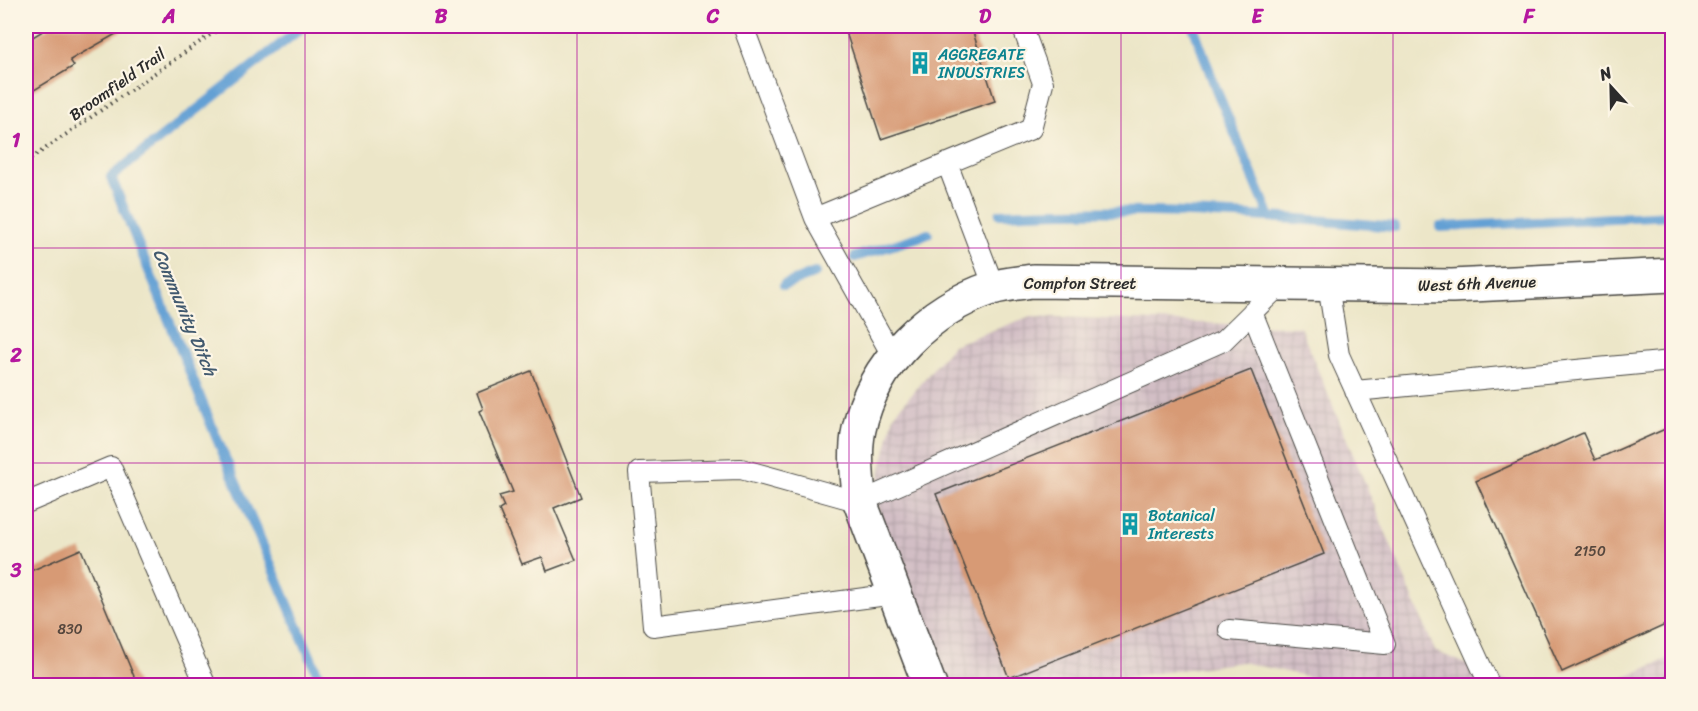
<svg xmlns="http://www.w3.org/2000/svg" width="1698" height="711" viewBox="0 0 1698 711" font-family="Sriracha,sans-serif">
  <defs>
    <pattern id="industrial-grid" width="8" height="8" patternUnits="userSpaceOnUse" patternTransform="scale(1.5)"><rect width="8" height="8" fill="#d2bec5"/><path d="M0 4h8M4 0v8" fill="none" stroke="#b4a3a9"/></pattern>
  </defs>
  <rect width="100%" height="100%" fill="#fcf5e5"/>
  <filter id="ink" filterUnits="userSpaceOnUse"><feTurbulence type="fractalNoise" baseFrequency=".0167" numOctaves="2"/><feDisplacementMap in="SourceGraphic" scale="12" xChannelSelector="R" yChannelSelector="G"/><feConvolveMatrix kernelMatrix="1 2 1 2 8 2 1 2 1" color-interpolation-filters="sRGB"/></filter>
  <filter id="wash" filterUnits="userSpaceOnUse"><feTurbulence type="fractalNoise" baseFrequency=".008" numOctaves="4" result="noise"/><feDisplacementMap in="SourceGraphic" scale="24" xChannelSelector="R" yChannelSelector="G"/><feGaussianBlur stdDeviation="1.35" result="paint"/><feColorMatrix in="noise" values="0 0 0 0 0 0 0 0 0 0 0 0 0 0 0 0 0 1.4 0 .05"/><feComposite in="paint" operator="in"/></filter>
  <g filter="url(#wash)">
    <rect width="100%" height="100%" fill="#ece6c8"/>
    <!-- industrial -->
    <path fill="url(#industrial-grid)" d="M1031,316L1300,327L1435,651L1516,685H1345L1242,662L1066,685H949L883,524L875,495L894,415L953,345Z
      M1672,657V685H1607Z"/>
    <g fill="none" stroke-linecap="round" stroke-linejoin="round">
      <!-- stream -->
      <path stroke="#64a0d4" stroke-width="10" d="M304,26L111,177L217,439L323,686
        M1193,26L1216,89L1270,217
        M1000,214C1131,207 1264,215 1395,227
        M1440,227L1672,215
        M855,257L928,234
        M784,285L815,273"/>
    </g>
    <g id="blocks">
      <!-- building -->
      <path fill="#d79a74" d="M51,26H130L70,60L74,66L26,95V41Z
        M844,26H971L995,101L881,139Z
        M1251,370L1324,554L1009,678L936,494Z
        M531,371L581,497L554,508L576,560L547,571L542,557L522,564L499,510L504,507L499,496L513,492L479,411L483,409L477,393Z
        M1672,426V622L1562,672L1476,481L1583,433L1595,460Z
        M81,549L138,686H26V573Z"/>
    </g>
  </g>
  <g filter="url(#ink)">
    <use href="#blocks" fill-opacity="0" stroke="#484743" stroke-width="1.5"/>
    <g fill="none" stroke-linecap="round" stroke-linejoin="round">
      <!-- service casing -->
      <g stroke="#484743" stroke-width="22">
        <path id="service" d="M743,26L815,218L1031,129L1043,83L1022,26
          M947,163L994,287
          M815,218L893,357
          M1328,285L1339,355L1490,686
          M1355,391L1672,361
          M26,503L111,467L206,686
          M895,594L653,626L639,472L741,469L860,502L1223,341L1281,284
          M1229,630L1385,644L1252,312
          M1672,686V685"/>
      </g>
      <!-- minor casing -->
      <g stroke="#484743" stroke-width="36">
        <path id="minor" d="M930,686L860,502C857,480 854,452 859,429C873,363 929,309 992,288C1004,284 1019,283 1033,281L1452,286L1672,275"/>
      </g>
      <!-- path -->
      <path stroke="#484743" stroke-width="4" stroke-dasharray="1.5 4.5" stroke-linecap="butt" d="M26,162L223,26"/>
      <!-- service -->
      <use href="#service" stroke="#fff" stroke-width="20"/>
      <!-- minor -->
      <use href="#minor" stroke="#fff" stroke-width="33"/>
    </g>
  </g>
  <!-- grid -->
  <path fill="none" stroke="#b5179e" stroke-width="1.5" stroke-opacity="0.55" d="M305,26V686M577,26V686M849,26V686M1121,26V686M1393,26V686M26,248H1672M26,463H1672"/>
  <!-- icons -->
  <defs>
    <g id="building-bare" transform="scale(1.8)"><path d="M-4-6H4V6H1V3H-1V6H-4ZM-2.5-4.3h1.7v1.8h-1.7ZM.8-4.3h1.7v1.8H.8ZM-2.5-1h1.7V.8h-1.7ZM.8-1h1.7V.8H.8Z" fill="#0f9aa8" stroke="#fcf5e5" stroke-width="2.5" paint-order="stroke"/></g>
  </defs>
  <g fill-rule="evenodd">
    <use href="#building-bare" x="920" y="63"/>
    <use href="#building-bare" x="1130" y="524"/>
  </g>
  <g text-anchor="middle" stroke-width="4.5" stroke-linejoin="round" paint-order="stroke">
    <!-- number labels -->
    <g font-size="14" fill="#56473d">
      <text x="1590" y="556">2150</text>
      <text x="70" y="634">830</text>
    </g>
    <!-- culture labels -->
    <g font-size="16" fill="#0d838f" stroke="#fcf5e5" text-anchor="start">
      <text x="938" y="60">AGGREGATE<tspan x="938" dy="18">INDUSTRIES</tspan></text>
      <text x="1148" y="521">Botanical<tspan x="1148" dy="18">Interests</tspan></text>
    </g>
    <!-- street labels -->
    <g font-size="16" fill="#2b2b2b" stroke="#fcf5e5">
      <text transform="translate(117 84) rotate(-35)" y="6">Broomfield Trail</text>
      <text x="1080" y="289">Compton Street</text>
      <text transform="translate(1477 283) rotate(-2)" y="6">West 6th Avenue</text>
    </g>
    <!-- water labels -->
    <g font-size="18" font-style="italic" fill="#425a6f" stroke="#fcf5e5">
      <text transform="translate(185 312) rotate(67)" y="6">Community Ditch</text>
    </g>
  </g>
  <!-- margin -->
  <rect width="1698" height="711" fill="none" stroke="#fcf5e5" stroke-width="66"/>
  <!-- north arrow -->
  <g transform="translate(1611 87) rotate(338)" stroke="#fcf5e5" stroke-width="4.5" paint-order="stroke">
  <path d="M0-4.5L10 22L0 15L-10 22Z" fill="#2b2b2b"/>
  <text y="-9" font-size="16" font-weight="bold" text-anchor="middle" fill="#2b2b2b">N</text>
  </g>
  <rect x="33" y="33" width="1632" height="645" fill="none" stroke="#b5179e" stroke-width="2"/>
  <g font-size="20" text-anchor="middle" font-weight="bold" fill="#b5179e">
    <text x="169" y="23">A</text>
    <text x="441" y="23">B</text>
    <text x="713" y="23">C</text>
    <text x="985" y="23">D</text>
    <text x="1257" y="23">E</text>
    <text x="1529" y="23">F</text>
    <text x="16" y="147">1</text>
    <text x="16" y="362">2</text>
    <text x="16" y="577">3</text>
  </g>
</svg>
